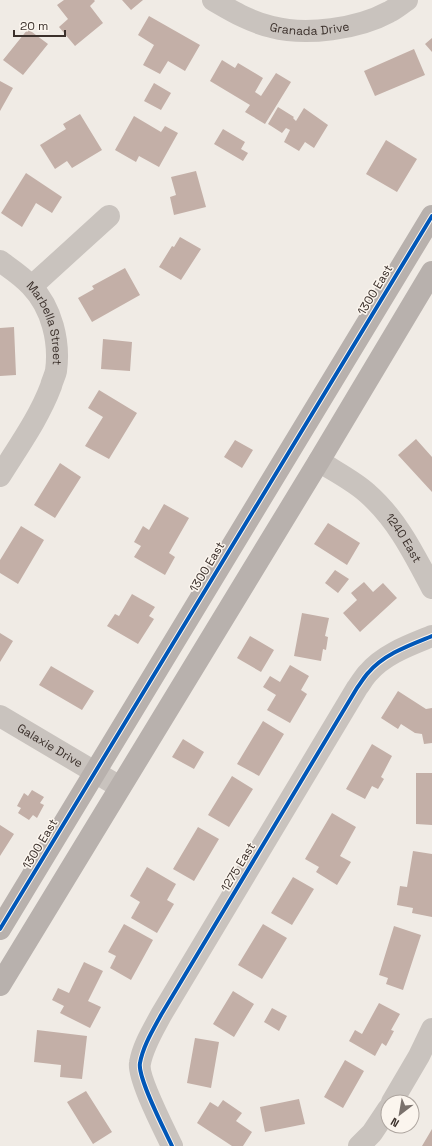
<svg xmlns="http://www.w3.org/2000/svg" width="432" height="1146" viewBox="0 0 432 1146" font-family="'Space Grotesk',sans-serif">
  <rect width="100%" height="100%" fill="#f0ebe5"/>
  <!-- building -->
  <path fill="#c3afa7" d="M64,0H94L95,1L90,6L103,23L75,46L59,27L68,19L57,5Z
    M122,0H143L131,10Z
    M149,16L200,45L185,71L168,61L160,74L143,65L154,45L138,35Z
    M28,29L48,44L23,75L3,60Z
    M432,38V52L425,44Z
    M414,49L425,75L375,96L364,71Z
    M222,60L235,68L238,63L263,78L255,92L261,96L276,73L291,82L265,124L245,112L250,105L210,81Z
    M0,81L13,88L0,111Z
    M154,83L171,93L161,110L144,101Z
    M278,107L294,117L293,118L296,121L304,108L328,125L314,148L305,142L299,151L284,142L290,130L286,128L282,133L268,124Z
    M80,114L102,150L72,168L67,161L55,169L40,145L66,129L63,124Z
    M134,116L161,132L165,126L178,133L159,167L139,156L136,162L115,150Z
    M223,129L245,142L241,149L248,153L243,161L214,144Z
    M386,140L417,159L397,192L366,174Z
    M196,171L206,207L174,215L170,197L176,195L171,177Z
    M26,173L62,197L52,213L36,203L22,227L1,213Z
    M180,237L201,249L181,280L159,267L172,246L174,247Z
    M125,268L140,295L92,322L78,298L94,289L92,286Z
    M14,327L16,375L0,376V328Z
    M103,339L132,342L130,371L101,369Z
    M99,390L137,413L109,459L85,446L103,417L88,408Z
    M416,439L432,457V492L398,455Z
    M235,440L253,450L242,468L224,457Z
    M60,463L81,477L55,518L34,505Z
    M164,504L189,518L169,553L175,557L165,575L134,557L141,546L134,542L143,526L149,530Z
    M328,523L360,543L347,565L314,544Z
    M21,526L44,540L18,584L0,573V560Z
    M335,570L349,579L338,593L325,583Z
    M364,582L373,592L383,583L397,598L360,632L343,613L357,600L351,593Z
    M132,594L155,607L149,616L154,619L138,644L107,626L115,614L119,616Z
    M302,613L329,618L325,636L328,637L326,650L323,649L321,661L294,656Z
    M0,633L13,641L0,662Z
    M250,636L274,650L261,672L237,658Z
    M290,665L309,676L301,690L307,694L290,723L267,710L276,695L263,687L270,676L280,682Z
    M51,666L94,691L82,710L39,685Z
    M398,691L426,709L432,708V743L424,744L422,734L415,733L401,724L398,729L381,718Z
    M263,721L284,734L259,776L237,764Z
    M183,739L204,752L194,769L172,757Z
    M372,744L392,756L381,777L384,779L378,789L372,786L365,799L346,789Z
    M416,773H432V825L416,824Z
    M232,776L253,789L229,827L208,815Z
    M32,790L44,797L40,803L44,805L37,818L33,815L29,820L18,813L21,808L17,806L24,793L28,796Z
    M332,813L356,827L340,856L351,862L337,885L316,872L319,867L305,859Z
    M0,825L14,834L0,856Z
    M198,827L219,839L194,881L173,869Z
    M413,851L432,854V917L412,913L413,908L397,905L400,886L407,887Z
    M147,867L176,884L167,900L174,904L157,933L131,918L140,902L130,896Z
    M293,877L314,889L292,925L271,913Z
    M124,924L153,940L131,980L110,968L116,956L108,952Z
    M263,924L287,938L262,979L238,965Z
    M394,926L421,935L403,990L386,984L388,978L379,975Z
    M84,962L103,971L88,1001L101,1007L90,1028L60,1013L64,1006L52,1000L58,988L69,993Z
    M233,991L254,1004L234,1037L213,1024Z
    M379,1003L400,1014L391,1030L394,1031L386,1046L382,1043L375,1056L349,1041L355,1030L362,1034Z
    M272,1008L287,1016L279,1031L264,1022Z
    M37,1030L87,1036L82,1079L60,1077L61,1065L34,1062Z
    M195,1038L219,1042L211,1088L187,1083Z
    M345,1060L364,1071L343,1108L324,1097Z
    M86,1091L112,1132L93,1144L67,1102Z
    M299,1099L305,1124L265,1132L260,1107Z
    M223,1100L242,1113L236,1121L252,1132L243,1146H232L197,1123L210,1102L218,1107Z
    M432,1129V1146H422Z"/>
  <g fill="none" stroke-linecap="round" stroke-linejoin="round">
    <!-- minor -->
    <g stroke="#c9c3be" stroke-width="22">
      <path id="s1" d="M213,0C232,11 250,22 272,27C306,36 358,29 389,12C395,9 401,4 407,0"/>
      <path id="s2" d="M0,261C11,269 22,276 31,286C52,308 60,342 56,371C55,376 52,381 51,386C39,418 18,447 0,476"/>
      <path d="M32,286L109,216"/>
      <path id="s3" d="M319,461C334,471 354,481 367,493C397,519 414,554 432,588"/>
      <path id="s4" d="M0,716L120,787"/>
      <path d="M392,1102L419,1056L432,1029"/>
      <path d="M172,1146C165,1131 137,1077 140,1063C143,1046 153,1030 161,1015L357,688C361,683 364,677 368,673C384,654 410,645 432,636"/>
      <path d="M359,1146L372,1133L388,1109"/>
    </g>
    <!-- major -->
    <path stroke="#b8b1ad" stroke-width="22" d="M0,929L432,216
      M0,985L319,461L432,272"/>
    <!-- cycleway casing -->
    <g stroke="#fbf5ee" stroke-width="6">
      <path id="cycleway" d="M0,929L432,216
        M172,1146C165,1131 137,1077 140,1063C143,1046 153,1030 161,1015L357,688C361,683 364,677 368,673C384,654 410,645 432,636"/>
    </g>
    <!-- cycleway -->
    <use href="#cycleway" stroke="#0057b8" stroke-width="4"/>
  </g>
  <g text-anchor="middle" stroke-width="3" stroke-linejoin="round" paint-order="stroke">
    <!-- street labels -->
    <g font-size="12" fill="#3b302b" stroke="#fbf5ee">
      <text dy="4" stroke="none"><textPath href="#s1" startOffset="103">Granada Drive</textPath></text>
      <text transform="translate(375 290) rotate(-59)" y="4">1300 East</text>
      <text dy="4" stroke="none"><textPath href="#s2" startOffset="81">Marbella Street</textPath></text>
      <text dy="4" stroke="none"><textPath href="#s3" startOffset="116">1240 East</textPath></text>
      <text transform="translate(207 567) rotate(-59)" y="4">1300 East</text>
      <text dy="4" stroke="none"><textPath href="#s4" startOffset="58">Galaxie Drive</textPath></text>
      <text transform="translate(40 844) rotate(-59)" y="4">1300 East</text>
      <text transform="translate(238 867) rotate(-59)" y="4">1275 East</text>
    </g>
  </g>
  <!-- north arrow -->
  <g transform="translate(400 1114) rotate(211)"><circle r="19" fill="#fbf5ee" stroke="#aea6a0"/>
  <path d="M0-3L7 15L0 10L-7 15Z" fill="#7a716c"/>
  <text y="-6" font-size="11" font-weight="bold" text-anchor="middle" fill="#3b302b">N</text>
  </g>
  <!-- scale -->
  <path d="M14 30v6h51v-6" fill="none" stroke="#3b302b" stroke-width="2"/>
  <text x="20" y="30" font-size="12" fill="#3b302b" stroke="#fbf5ee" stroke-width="3" paint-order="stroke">20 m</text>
</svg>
